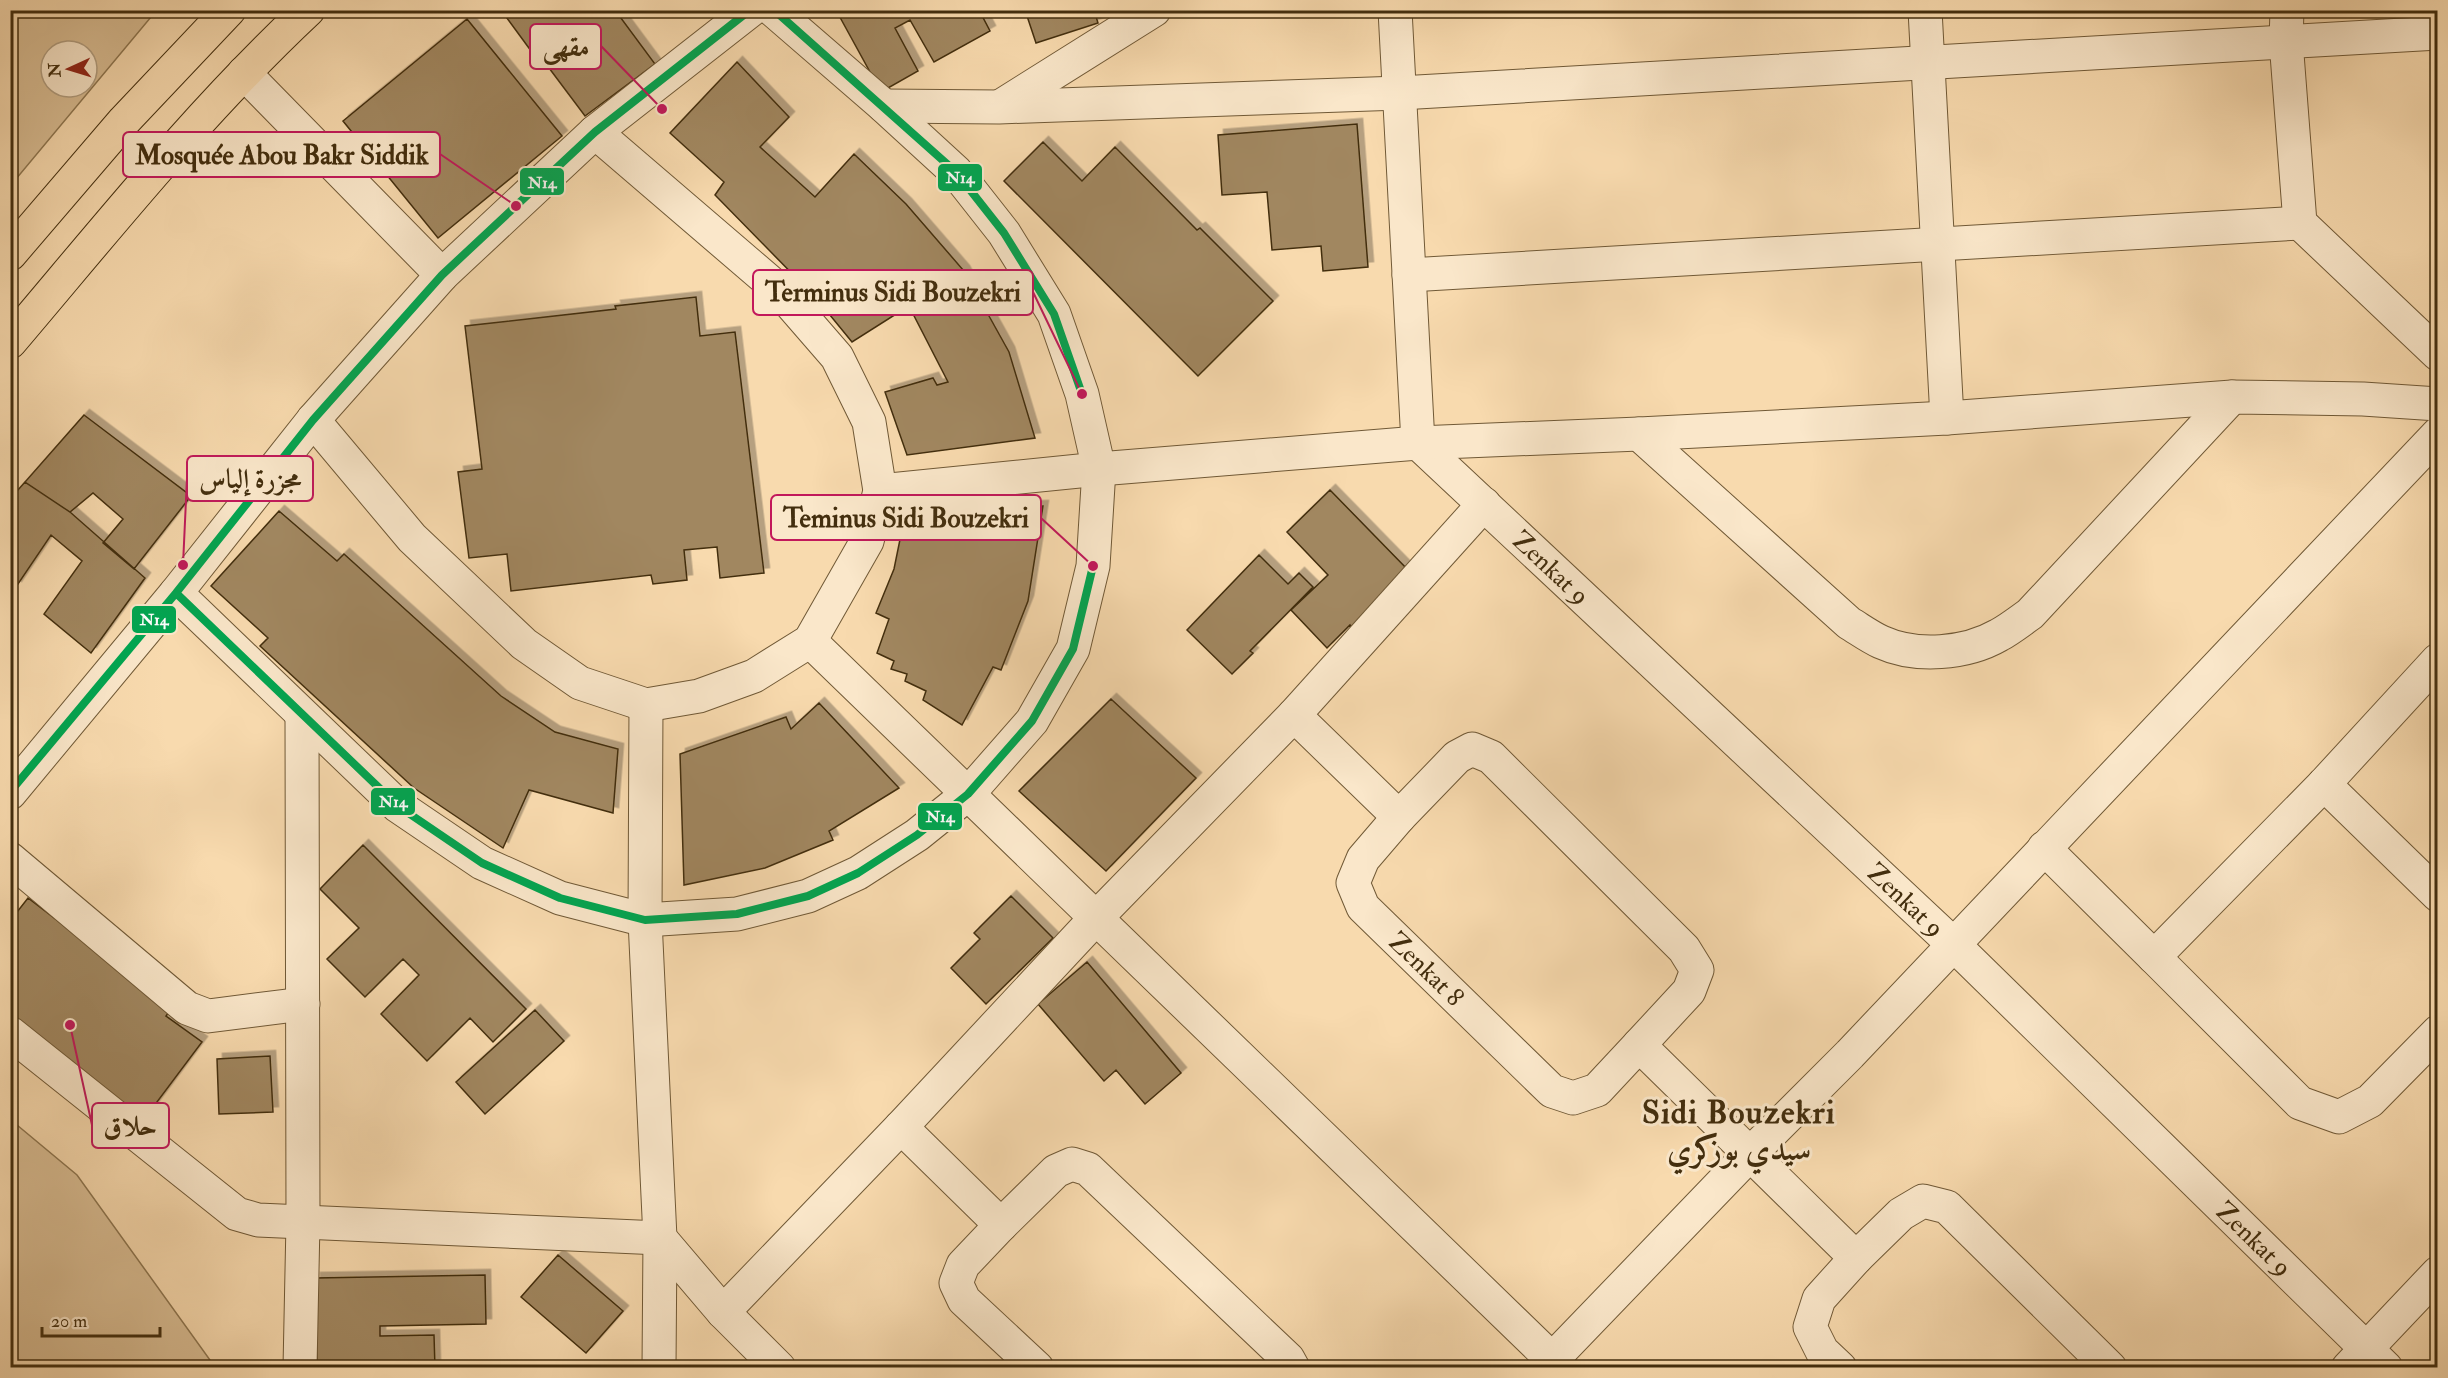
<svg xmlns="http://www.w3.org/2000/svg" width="2448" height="1378" viewBox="0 0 2448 1378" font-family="'IM FELL Double Pica',Amiri,serif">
  <defs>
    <filter id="shadow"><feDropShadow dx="5.5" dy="-5.5" stdDeviation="0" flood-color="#0004"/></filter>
  </defs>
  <rect width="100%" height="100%" fill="#f8daae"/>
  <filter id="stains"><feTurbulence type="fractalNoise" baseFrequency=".00333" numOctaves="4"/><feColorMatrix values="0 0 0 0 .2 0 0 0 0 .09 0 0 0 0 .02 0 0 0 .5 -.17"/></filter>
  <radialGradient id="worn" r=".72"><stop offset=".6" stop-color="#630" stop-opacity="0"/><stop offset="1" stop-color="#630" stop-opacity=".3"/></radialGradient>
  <!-- green -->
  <path fill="#d9bd93" stroke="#8e7650" stroke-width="1.5" fill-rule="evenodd" d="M11,10L156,11L11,185L10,11ZM51,51H87V87H51Z
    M11,1120L77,1175L215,1367H11Z"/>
  <!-- building -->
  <path fill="#a18761" stroke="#432e0e" stroke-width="1.5" filter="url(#shadow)" d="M501,10H615L655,64L585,116L540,56L537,59Z
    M836,10H979L990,31L934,62L910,20L895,28L918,71L881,92Z
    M1025,10H1094L1098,23L1036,43Z
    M467,19L562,136L438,238L343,121Z
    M737,62L789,117L760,147L815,197L854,154L906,204L964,271L852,342L816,298L715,195L724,182L670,133Z
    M1357,124L1368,267L1323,271L1321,246L1272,250L1267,192L1222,195L1218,135Z
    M1043,142L1082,181L1115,147L1197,230L1200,228L1273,301L1198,376L1004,181Z
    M964,271L1009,352L1035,438L907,455L885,392L933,378L937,385L948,382L909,306Z
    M696,297L700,336L735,332L764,573L720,578L717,547L684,550L687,580L653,584L651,575L511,591L507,554L469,558L458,472L482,469L465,326L616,309L615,306Z
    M84,415L191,496L134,569L103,543L123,519L93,493L70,512L25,482Z
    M25,482L70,512L145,578L91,653L44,614L82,561L51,535L16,587L10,582V499Z
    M1330,490L1410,572L1352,628L1350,625L1327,648L1291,610L1328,575L1287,532Z
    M1043,506L1028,601L1001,670L993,667L962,725L923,700L926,691L905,681L907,674L891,669L894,661L877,653L889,619L876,613L894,569L906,510Z
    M279,511L337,561L344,554L501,696L555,732L618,749L613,813L529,790L503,848L414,788L260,646L268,638L211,586Z
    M1259,555L1288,584L1299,573L1313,587L1250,651L1253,653L1232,674L1187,630Z
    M1111,699L1196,778L1106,871L1019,791Z
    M819,703L899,788L829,831L833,840L765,868L684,885L680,754L786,717L791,729Z
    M363,845L526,1009L493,1042L470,1018L427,1061L381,1014L419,975L403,959L365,997L327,959L359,928L320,889Z
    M1011,896L1053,938L986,1004L951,968L980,939L974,933Z
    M28,898L172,1008L166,1016L202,1042L142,1122L10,1022V921Z
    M1087,962L1181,1073L1145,1104L1116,1070L1104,1081L1038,1004Z
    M535,1010L564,1041L485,1114L456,1082Z
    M270,1056L273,1112L219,1114L217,1059Z
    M558,1255L623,1311L586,1353L521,1297Z
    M485,1275L486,1324L380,1326V1336L434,1335L435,1368H317L315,1278Z"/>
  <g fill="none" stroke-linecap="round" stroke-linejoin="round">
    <!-- street casing -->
    <g stroke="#705936" stroke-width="35">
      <g id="street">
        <path id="s1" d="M1395,10L1418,443L1953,944L2386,1368"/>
        <path d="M1925,10L1947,418"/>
        <path d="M2287,10L2286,41L2300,223L2438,354"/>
        <path d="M244,73L442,275"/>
        <path d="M884,106L999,107L1400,93L2438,33"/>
        <path d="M1001,106L1154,10"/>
        <path d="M1409,275L2300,223"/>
        <path d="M313,420L412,538L524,644L580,683L646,705L699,696L754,676L810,641L867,541L880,491L869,422L837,357L778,289L595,132"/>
        <path d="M1639,434L1849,623C1859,629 1870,637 1881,642C1916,658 1966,654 1999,635C2010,629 2020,621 2030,614L2232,397"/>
        <path d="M880,491L1099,469L1418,443L1639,434L1947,418L2232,397L2363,399L2438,404"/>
        <path d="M176,593L398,806L482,863L560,898L645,920L737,914L808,896L858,873L917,835L968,794L1032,721L1073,649L1093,566L1099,469L1082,394L1054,314L1004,233L956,172L884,106L773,10"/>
        <path d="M810,641L1561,1368"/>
        <path d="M2438,660L2324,784L2154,957L2300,1103L2339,1117L2370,1101L2438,1032"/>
        <path d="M646,705L645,920L660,1238L659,1368"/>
        <path d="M1294,715L1484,504"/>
        <path d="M2324,784L2438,895"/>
        <path d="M10,793L176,593L313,420L442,275L595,132L751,10"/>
        <path id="s2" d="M1399,817L1363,859L1353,883L1363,907L1552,1091L1573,1098L1597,1090L1639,1045L1856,1258"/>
        <path d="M2044,848L2154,957"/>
        <path d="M10,859L187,1008L208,1016L303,1004"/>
        <path d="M10,1033L237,1214L258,1220L660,1238L723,1312L779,1368"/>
        <path d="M1001,1225L963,1265L956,1283L964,1300L1037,1368"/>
        <path d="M723,1312L901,1127"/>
        <path d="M300,1368L303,1222L302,716"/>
        <path d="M1293,1368L1288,1359L1088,1169L1072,1164L1056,1171L1001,1225L901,1127L1095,919L1294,715L1399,817L1457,757L1472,749L1491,757L1684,949L1697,970L1689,991L1639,1045"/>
        <path d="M1544,1368L1751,1153L1850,1054L2438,434"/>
        <path d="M1840,1368L1822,1351L1810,1327L1819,1299L1856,1258L1901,1214L1923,1201L1947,1207L2110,1368"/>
        <path d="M2348,1368L2438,1273"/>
      </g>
    </g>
    <!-- primary casing -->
    <g stroke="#432e0e" stroke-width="35">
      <path id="primary" d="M10,254L124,121L229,10
        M10,342C106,229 199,112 308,10"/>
    </g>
    <!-- street -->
    <use href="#street" stroke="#fae7ca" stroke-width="33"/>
    <!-- primary -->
    <use href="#primary" stroke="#f8daae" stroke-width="33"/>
    <!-- bus-1 casing -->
    <g stroke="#fae7ca" stroke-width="12">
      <path id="bus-1" d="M774,10L956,172L1004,233L1054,314L1082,394
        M176,593L398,806L482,863L560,898L645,920L737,914L808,896L858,873L917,835L968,794L1032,721L1073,649L1093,566
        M10,792L176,593L313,420L442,275L595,132L750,10"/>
    </g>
    <!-- bus-1 -->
    <use href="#bus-1" stroke="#00a651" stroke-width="8"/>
  </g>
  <g text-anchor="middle" stroke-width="6" stroke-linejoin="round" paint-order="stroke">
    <!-- street labels -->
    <g font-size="26" fill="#432e0e" stroke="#fae7ca">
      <text dy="9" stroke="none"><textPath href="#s1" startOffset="616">Zenkat 9</textPath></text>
      <text dy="9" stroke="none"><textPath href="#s1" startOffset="1102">Zenkat 9</textPath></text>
      <text dy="9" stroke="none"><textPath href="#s2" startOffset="196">Zenkat 8</textPath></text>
      <text dy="9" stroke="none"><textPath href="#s1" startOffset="1588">Zenkat 9</textPath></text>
    </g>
    <!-- district labels -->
    <g font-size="32" font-weight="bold" letter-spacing="1.5" fill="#432e0e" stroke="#fae7ca">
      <text x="1739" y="1123">Sidi Bouzekri<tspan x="1739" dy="37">سيدي بوزكري</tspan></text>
    </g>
  </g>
  <!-- callouts -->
  <path fill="none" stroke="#c2185b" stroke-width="2" d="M662 109L601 46M516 206L440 154M1082 394L1033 292M183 565L187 478M1093 566L1041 518M70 1025L92 1125"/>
  <g fill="#c2185b" stroke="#fae7ca" stroke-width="2">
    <circle cx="662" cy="109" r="6"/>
    <circle cx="516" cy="206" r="6"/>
    <circle cx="1082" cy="394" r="6"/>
    <circle cx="183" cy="565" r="6"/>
    <circle cx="1093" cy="566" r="6"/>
    <circle cx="70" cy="1025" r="6"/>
  </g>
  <g fill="#fae7ca" stroke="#c2185b" stroke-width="2">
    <rect x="530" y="24" width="71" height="45" rx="6"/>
    <rect x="123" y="132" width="317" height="45" rx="6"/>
    <rect x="753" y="270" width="280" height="45" rx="6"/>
    <rect x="187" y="456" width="126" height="45" rx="6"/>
    <rect x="771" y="495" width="270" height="45" rx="6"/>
    <rect x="92" y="1103" width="77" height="45" rx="6"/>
  </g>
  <g font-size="27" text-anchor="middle" font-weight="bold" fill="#432e0e">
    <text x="566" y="56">مقهى</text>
    <text x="282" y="164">Mosquée Abou Bakr Siddik</text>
    <text x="893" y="301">Terminus Sidi Bouzekri</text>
    <text x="250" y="488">مجزرة إلياس</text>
    <text x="906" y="527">Teminus Sidi Bouzekri</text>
    <text x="130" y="1135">حلاق</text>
  </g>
  <g stroke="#fae7ca" stroke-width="2">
    <rect x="937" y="163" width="46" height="29" rx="6" fill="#00a651"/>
    <rect x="519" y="167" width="46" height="29" rx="6" fill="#00a651"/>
    <rect x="131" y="605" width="46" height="29" rx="6" fill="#00a651"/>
    <rect x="370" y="787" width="46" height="29" rx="6" fill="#00a651"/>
    <rect x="917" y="802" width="46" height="29" rx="6" fill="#00a651"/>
  </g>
  <g font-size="16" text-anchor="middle" font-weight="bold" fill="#fff">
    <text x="960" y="183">N14</text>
    <text x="542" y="188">N14</text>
    <text x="154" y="625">N14</text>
    <text x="393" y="807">N14</text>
    <text x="940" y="822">N14</text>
  </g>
  <!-- margin -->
  <rect width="2448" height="1378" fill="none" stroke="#f8daae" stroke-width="36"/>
  <rect x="12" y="12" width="2424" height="1354" fill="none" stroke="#432e0e" stroke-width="3"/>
  <rect x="18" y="18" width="2412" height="1342" fill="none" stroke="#432e0e" stroke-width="1.5"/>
  <!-- north arrow -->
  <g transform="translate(69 69) rotate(266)"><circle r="28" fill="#fae7ca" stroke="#b19d7f" stroke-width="1.5"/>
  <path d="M0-4.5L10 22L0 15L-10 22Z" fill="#8f2418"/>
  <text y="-9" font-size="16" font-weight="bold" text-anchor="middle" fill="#432e0e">N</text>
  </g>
  <!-- scale -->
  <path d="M42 1327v9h118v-9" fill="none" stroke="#432e0e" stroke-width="3"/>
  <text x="51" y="1327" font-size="18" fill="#432e0e" stroke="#fae7ca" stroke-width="4.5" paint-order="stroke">20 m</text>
  <rect width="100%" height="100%" filter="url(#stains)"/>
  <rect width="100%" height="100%" fill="url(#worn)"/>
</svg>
